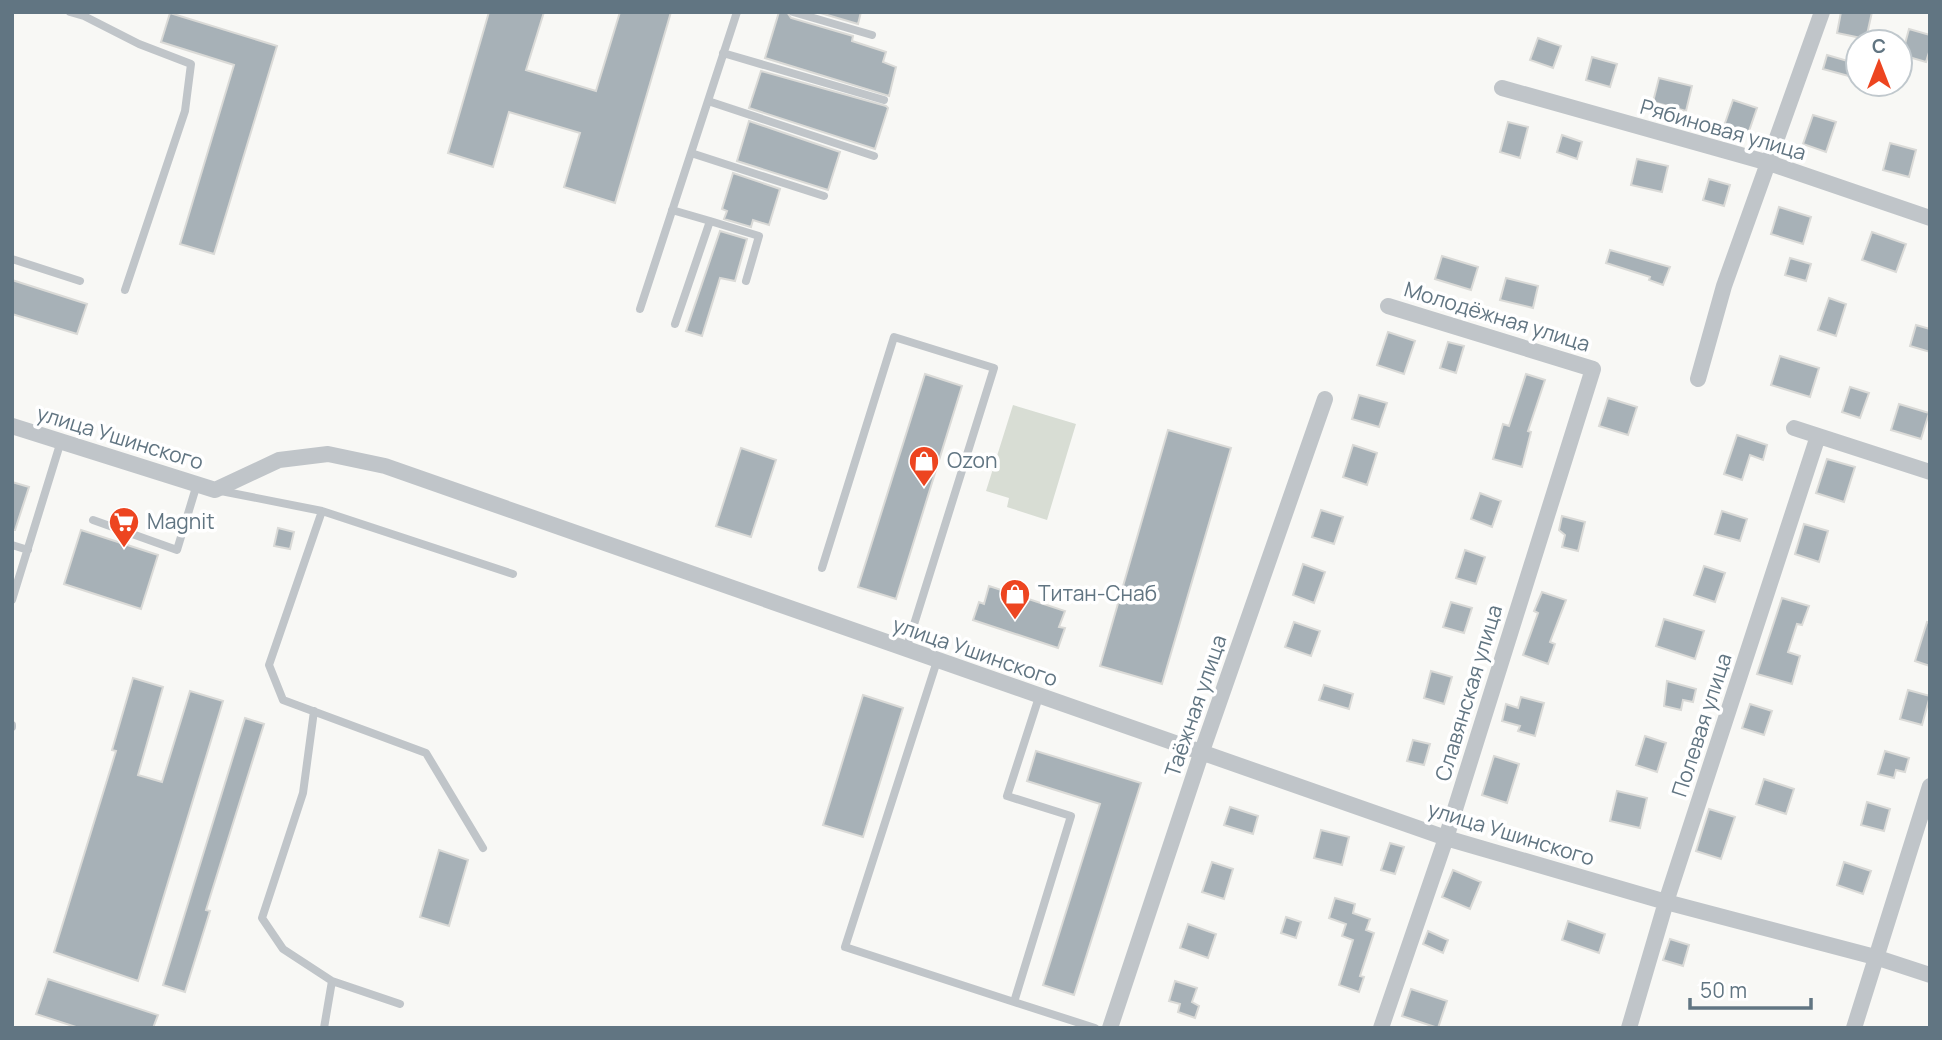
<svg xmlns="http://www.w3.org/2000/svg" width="1942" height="1040" viewBox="0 0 1942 1040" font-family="Manrope,sans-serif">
  <rect width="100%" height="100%" fill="#f8f8f5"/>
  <!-- green -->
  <path fill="#d8ddd4" d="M1013,405L1076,424L1047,520L1007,507L1009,498L986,491Z"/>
  <!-- building -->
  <path fill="#a7b1b7" stroke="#dadad7" stroke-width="2" d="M489,12H544L526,70L596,91L620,12H671L615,203L564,187L580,133L509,112L493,167L448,153Z
    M779,12H787L791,18L853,36L852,41L886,52L883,62L896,67L889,96L765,58Z
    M817,12H861L858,24Z
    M1841,12H1872L1866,39L1837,33Z
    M170,13L277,46L214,254L180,244L234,65L161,42Z
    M1909,29L1930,35V49L1926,62L1902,55Z
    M1538,38L1561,46L1553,68L1530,60Z
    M1827,55L1858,64L1856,78L1823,69Z
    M1592,57L1617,64L1610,87L1586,80Z
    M761,71L886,106L888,108L875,149L749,108Z
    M1659,78L1692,86L1686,111L1653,102Z
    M1733,100L1757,108L1748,134L1724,126Z
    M1813,115L1836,122L1826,152L1803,144Z
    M749,121L840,152L828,190L737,161Z
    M1508,122L1528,127L1520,158L1500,152Z
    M1562,135L1582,142L1577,159L1557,152Z
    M1890,143L1916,150L1909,177L1883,170Z
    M1637,159L1668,166L1662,192L1631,185Z
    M733,173L780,189L769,225L753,220L751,227L724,219L727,211L722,209Z
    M1709,179L1730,185L1724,206L1703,200Z
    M1779,207L1811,217L1803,244L1771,234Z
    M720,231L747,239L735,281L720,278L702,336L686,331Z
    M1872,232L1906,244L1896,272L1862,260Z
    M1610,250L1670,267L1663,285L1649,280L1650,277L1606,263Z
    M1442,256L1478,267L1471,290L1435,279Z
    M1790,258L1811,264L1806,281L1785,275Z
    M1506,278L1538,286L1533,308L1500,300Z
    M12,280L87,304L77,334L12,314Z
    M1829,298L1846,304L1836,336L1818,330Z
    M1916,325L1930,329V352L1910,346Z
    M1388,332L1415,341L1404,374L1377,365Z
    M1448,342L1464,346L1456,373L1440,368Z
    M1780,356L1819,368L1810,397L1771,385Z
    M925,374L962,386L896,599L858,587Z
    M1526,374L1545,380L1528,431L1531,432L1522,467L1493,459L1503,424L1509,426Z
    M1850,387L1869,393L1860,418L1842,412Z
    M1359,395L1387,403L1379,427L1352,419Z
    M1608,398L1637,407L1628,435L1599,426Z
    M1899,404L1929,413L1921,439L1891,430Z
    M1168,430L1231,448L1162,684L1100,666Z
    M1737,435L1767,445L1763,460L1750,455L1742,480L1724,474Z
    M1353,445L1377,453L1367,485L1343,477Z
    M741,448L776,460L751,537L716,526Z
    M1827,459L1855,467L1844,502L1816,493Z
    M12,482L29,487L15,530H12Z
    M1480,493L1501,501L1492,527L1471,519Z
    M1321,510L1343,517L1334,544L1312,537Z
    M1722,511L1747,519L1740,541L1715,534Z
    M1562,516L1585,522L1578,551L1562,547L1565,535L1559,530Z
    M1804,524L1828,531L1819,562L1795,554Z
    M278,528L294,532L290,549L274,546Z
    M81,530L158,555L141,609L64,584Z
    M1465,550L1485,557L1476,584L1456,578Z
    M1303,564L1325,572L1314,603L1293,595Z
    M1704,566L1725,573L1715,602L1694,595Z
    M989,586L1065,611L1059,627L1065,628L1058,648L973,620L979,602L984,604Z
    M1542,592L1566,600L1550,642L1555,644L1548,664L1523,655L1538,613L1534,611Z
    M1782,598L1809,606L1802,625L1797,624L1788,652L1800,656L1792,684L1757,674Z
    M1451,602L1472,608L1464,633L1443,627Z
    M1664,619L1704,631L1695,659L1656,646Z
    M1294,622L1320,631L1311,656L1285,647Z
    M1927,622L1930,623V666L1915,661Z
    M1431,671L1452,677L1444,704L1424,698Z
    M133,678L163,687L138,775L162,782L190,691L223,701L138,981L54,952L116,751L112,750Z
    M1667,681L1696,689L1693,702L1683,700L1681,710L1664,706Z
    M1324,685L1353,694L1349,709L1319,700Z
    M1908,690L1930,696L1922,725L1900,719Z
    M863,695L903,708L863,837L823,825Z
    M1521,697L1544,703L1535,736L1518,731L1520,726L1502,721L1506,704L1518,708Z
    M1750,704L1772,711L1764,735L1742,728Z
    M245,718L264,724L206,910L210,911L185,992L163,985Z
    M1645,736L1666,743L1657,772L1636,765Z
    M1413,740L1430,744L1424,765L1407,761Z
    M1036,751L1141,783L1074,995L1043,985L1100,804L1027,781Z
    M1885,751L1909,758L1905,772L1896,770L1894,778L1878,774Z
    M1494,756L1519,764L1507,803L1482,795Z
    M1764,779L1794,789L1786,814L1756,804Z
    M1617,791L1647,798L1640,828L1610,821Z
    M1867,802L1890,809L1884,831L1861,825Z
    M1230,807L1258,816L1253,834L1224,825Z
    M1709,809L1735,817L1721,859L1696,851Z
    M1321,830L1349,837L1342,865L1314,858Z
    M1390,843L1404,847L1395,874L1381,870Z
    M439,850L468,860L449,926L420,917Z
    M1212,862L1233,869L1224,899L1202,892Z
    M1844,862L1871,871L1863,894L1837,885Z
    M1453,870L1481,882L1470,909L1442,897Z
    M1335,898L1355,904L1353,913L1370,919L1366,930L1374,933L1360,976L1364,977L1359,992L1339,985L1353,940L1342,936L1346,924L1329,918Z
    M1286,917L1301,922L1296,938L1281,933Z
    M1568,921L1605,934L1599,953L1562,940Z
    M1188,924L1216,934L1208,958L1180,948Z
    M1428,931L1448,940L1443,953L1423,944Z
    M1670,939L1689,945L1683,966L1663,960Z
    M48,979L158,1015L153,1028H79L36,1014Z
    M1175,981L1197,988L1192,1002L1199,1006L1195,1018L1178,1012L1180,1004L1169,1001Z
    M1411,989L1447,1001L1438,1028L1402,1016Z"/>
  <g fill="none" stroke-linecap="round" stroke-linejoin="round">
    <!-- service -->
    <path stroke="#c0c5c9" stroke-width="8" d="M70,12L84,16L139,44L191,64L185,111L125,290
      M793,12L872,35
      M723,53L884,100
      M708,101L874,156
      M691,153L824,196
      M672,210L710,221L675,324
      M710,221L759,236L746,281
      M12,259L80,281
      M640,309L737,12
      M221,491L322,511L513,574
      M322,511L269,665L283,700L426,753L483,848
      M93,520L177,550L197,484
      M12,545L28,550
      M822,568L894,337L994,368L906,650
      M12,600L61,441
      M937,661L845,947L1014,1002
      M1039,697L1007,796L1071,816L1014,1002L1095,1028
      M314,711L303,793L262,918L283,949L332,981L400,1004
      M12,725V727
      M324,1028L332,981"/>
    <!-- minor -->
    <path stroke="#c0c5c9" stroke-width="16" d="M1502,88L1769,163L1930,218
      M1698,379L1724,286L1822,12
      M12,426L215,490L279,460L328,454L385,466L1446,838L1666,902L1875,957L1930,975
      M1794,428L1930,472
      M1110,1028L1201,754L1325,399
      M1381,1028L1446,838L1593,369L1388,306
      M1629,1028L1666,902L1818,436
      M1854,1028L1930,786"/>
  </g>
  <!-- icons -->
  <defs>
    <g id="shop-pin" transform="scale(1.575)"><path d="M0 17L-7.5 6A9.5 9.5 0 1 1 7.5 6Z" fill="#ed4520" stroke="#fff"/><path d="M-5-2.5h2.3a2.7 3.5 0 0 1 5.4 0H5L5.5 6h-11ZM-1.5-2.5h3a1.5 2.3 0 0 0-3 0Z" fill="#fff"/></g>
    <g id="supermarket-pin" transform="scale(1.575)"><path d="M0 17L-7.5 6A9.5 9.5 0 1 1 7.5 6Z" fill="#ed4520" stroke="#fff"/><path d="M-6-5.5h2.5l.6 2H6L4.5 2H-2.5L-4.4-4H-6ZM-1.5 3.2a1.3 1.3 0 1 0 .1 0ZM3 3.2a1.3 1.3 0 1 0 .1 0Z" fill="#fff"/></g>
  </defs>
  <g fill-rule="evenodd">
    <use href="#shop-pin" x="924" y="461"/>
    <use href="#supermarket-pin" x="124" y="522"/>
    <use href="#shop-pin" x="1015" y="594"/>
  </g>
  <g text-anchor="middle" stroke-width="7" stroke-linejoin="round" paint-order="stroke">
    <!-- street labels -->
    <g font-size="21" fill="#617582" stroke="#fff">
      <text transform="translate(1723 130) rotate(16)" y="7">Рябиновая улица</text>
      <text transform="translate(1497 317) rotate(17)" y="7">Молодёжная улица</text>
      <text transform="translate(120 438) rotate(17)" y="7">улица Ушинского</text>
      <text transform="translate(975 652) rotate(19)" y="7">улица Ушинского</text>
      <text transform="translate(1469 693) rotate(-73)" y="7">Славянская улица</text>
      <text transform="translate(1196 706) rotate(-71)" y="7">Таёжная улица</text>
      <text transform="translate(1702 725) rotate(-72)" y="7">Полевая улица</text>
      <text transform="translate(1511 834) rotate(17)" y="7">улица Ушинского</text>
    </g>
    <!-- poi labels -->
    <g font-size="21" fill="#617582" stroke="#fff" text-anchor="start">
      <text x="947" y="468">Ozon</text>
      <text x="147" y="529">Magnit</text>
      <text x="1038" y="601">Титан-Снаб</text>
    </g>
  </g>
  <!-- border -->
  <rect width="1942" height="1040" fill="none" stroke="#617582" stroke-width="28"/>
  <!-- north arrow -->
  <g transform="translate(1879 63)"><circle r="33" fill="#ffffff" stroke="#c0c8cd" stroke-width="2"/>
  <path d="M0-5L12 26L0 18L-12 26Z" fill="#ed4520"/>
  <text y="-10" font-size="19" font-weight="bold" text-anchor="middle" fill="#617582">С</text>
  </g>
  <!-- scale -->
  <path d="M1690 998v10h121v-10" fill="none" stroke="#617582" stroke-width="3.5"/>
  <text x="1700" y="998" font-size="21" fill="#617582" stroke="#ffffff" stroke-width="5" paint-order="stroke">50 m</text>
</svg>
